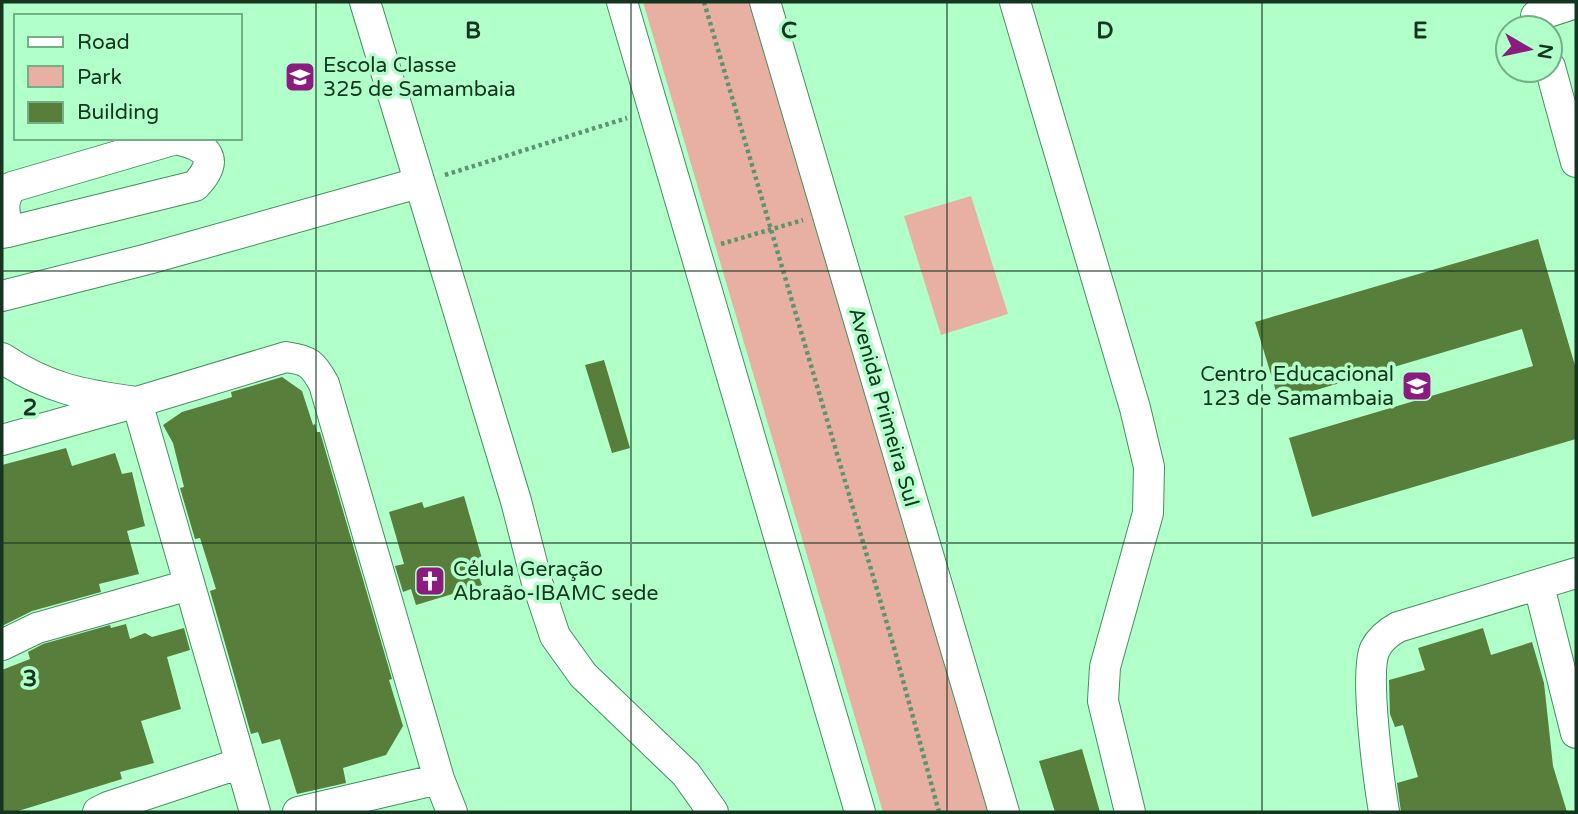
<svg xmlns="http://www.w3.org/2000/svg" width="1578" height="814" viewBox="0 0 1578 814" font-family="'Varela Round',sans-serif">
  <rect width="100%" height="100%" fill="#b1ffc9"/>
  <!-- green -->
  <path fill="#e8b0a3" d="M643,2H756L991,812H883Z
    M971,196L1008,314L941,335L904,216Z"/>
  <!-- building -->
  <path fill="#577e3b" d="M1538,239L1576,369V439L1312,517L1289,438L1533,366L1522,329L1279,401L1255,322Z
    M604,360L630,448L612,453L585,365Z
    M282,377L302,391L313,425L315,424L317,432H320L392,679L389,680L403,726L386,755L343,768L346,783L297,794L280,739L262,744L258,732L251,734L210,591L216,589L200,538L195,539L180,488L184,487L173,443L163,425L182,412L232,397L231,392Z
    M66,448L72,466L115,453L122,474L132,472L145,526L127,531L139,574L99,584L101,592L32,611L2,626V465Z
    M464,496L485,569L477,571L482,585L416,605L411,589L403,592L395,566L404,564L389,512L422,502L424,508Z
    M126,624L130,639L145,633L152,637L184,628L190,650L167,657L181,709L141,721L154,763L120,772L122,779L15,812H2V670L30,659L28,652L43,644L110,625L111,628Z
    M1483,628L1491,655L1532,642L1544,683L1553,766L1567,812H1401L1397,783L1418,777L1403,725L1395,727L1390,714L1389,680L1425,670L1418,648Z
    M1082,749L1100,812H1055L1039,761Z"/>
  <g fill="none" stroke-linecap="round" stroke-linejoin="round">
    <!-- minor casing -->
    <g stroke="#438f5f" stroke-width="32">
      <path id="minor" d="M365,2L516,501L536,579L555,636L583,675L686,774L713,812
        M622,2L860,812
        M765,2L1004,812
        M1015,2L1135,408L1149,467L1148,513L1105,667L1103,701L1130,812
        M1536,16L1576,3
        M1550,67L1576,162
        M2,233L8,232L195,186C221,159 208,146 176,139L12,187C0,203 5,213 8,232
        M2,296L148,259L418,183
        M2,358C48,389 84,395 137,402L255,812
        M2,440L137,402L286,357C309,360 313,364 324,384L439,779L452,812
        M1539,586L1576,733
        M2,645L37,628L189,585
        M98,812L108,807L241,763
        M298,812L439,779
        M1384,812C1379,782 1364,673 1375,649C1380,639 1389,632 1398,627L1576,573"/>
    </g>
    <!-- path -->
    <path stroke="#5d936e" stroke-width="4.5" stroke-dasharray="3.5 3.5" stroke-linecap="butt" d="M704,2L893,644L939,812
      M445,175L627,118
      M721,244L803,220"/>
    <!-- minor -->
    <use href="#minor" stroke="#fff" stroke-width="30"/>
  </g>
  <!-- grid -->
  <path fill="none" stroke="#153520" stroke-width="2" stroke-opacity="0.55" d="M316,2V812M631,2V812M947,2V812M1262,2V812M2,271H1576M2,543H1576"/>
  <!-- icons -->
  <defs>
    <g id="school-square" transform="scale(1.575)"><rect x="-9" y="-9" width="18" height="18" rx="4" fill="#8b1b7e" stroke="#b1ffc9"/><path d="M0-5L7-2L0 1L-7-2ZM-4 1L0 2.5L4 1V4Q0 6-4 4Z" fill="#fff"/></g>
    <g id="church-square" transform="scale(1.575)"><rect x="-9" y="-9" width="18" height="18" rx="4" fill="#8b1b7e" stroke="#b1ffc9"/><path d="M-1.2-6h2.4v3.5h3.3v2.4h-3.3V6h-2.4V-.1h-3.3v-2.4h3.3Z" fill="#fff"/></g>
  </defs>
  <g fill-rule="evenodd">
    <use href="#school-square" x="300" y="77"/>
    <use href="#school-square" x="1417" y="386"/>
    <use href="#church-square" x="430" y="581"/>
  </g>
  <g text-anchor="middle" stroke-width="7" stroke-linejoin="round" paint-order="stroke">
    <!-- poi labels -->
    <g font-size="21" fill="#153520" stroke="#b1ffc9" text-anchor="start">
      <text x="323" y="72">Escola Classe<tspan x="323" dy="24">325 de Samambaia</tspan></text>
      <text x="1394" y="381" text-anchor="end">Centro Educacional<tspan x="1394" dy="24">123 de Samambaia</tspan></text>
      <text x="453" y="576">Célula Geração<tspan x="453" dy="24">Abraão-IBAMC sede</tspan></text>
    </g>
    <!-- street labels -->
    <g font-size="21" fill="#153520" stroke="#b1ffc9">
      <text transform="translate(884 407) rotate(74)" y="7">Avenida Primeira Sul</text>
    </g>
  </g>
  <g font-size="23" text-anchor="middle" font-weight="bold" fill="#153520" stroke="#b1ffc9" stroke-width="7" stroke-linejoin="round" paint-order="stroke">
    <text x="473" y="38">B</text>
    <text x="789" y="38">C</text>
    <text x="1105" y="38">D</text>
    <text x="1420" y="38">E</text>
    <text x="30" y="415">2</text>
    <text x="30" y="686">3</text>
  </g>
  <!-- border -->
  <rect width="1578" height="814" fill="none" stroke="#153520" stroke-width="7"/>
  <!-- legend -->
  <rect x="14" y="14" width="228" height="126" fill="#b1ffc9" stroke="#73ae85" stroke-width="2"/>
  <rect x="28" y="37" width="35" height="10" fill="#ffffff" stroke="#73ae85" stroke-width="2"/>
  <text x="77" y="49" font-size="21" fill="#153520">Road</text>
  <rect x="28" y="66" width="35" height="21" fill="#e8b0a3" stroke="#73ae85" stroke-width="2"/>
  <text x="77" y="84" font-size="21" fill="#153520">Park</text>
  <rect x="28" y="102" width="35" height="21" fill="#577e3b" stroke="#73ae85" stroke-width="2"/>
  <text x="77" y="119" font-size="21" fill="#153520">Building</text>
  <!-- north arrow -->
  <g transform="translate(1529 49) rotate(99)"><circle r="33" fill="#b1ffc9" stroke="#73ae85" stroke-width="2"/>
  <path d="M0-5L12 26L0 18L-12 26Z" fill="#8b1b7e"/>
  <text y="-10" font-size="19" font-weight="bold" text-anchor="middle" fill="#153520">N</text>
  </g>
</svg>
